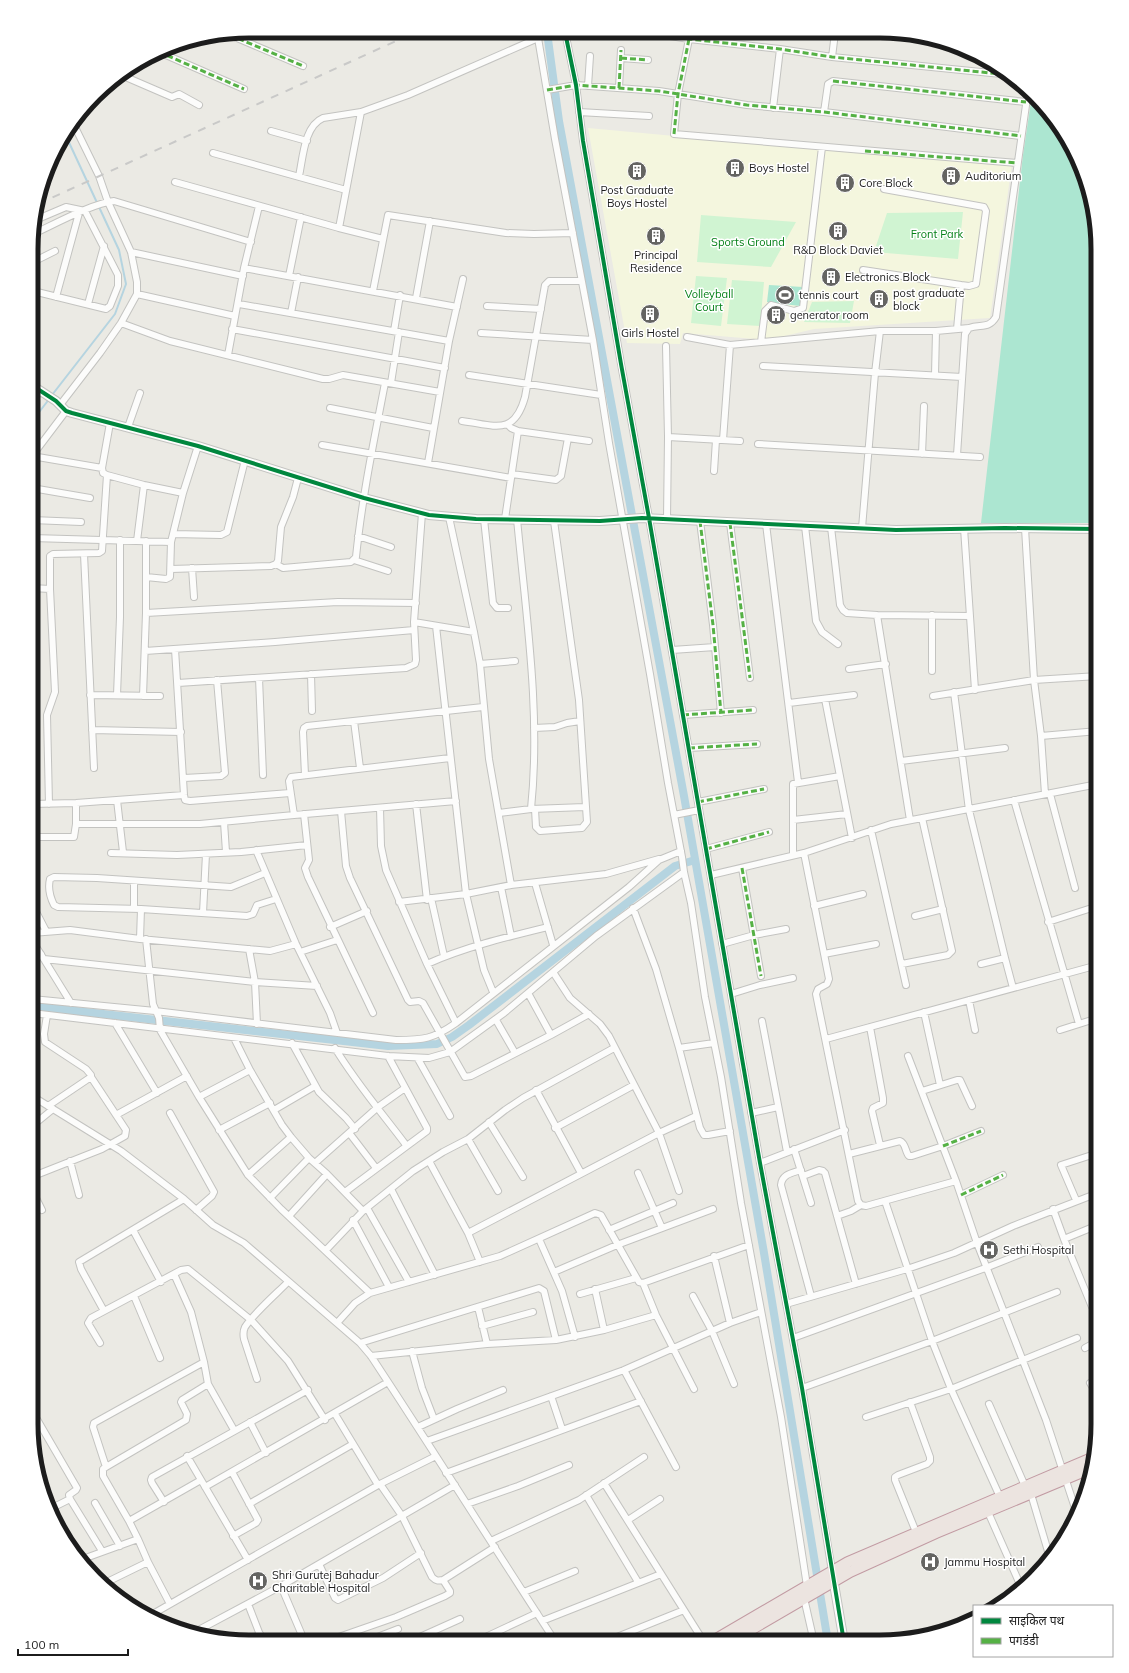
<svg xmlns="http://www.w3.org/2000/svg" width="1129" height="1673" viewBox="0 0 1129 1673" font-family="Mulish,'Noto Sans Devanagari',sans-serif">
  <rect width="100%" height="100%" fill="#ebeae4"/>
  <!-- education -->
  <path fill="#f4f6de" d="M588,128L815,149H868L1012,164L990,318L814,329L768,340L683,333L680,344L627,343Z"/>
  <!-- park -->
  <path fill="#d0f4d2" d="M963,212L958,259L874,252L887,213Z
    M701,215L796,222L771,267L697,262Z
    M696,276L727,278L721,326L691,323Z
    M732,280L764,282L760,326L727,324Z
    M854,301L850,323L804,322L812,302Z"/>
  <!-- pitch -->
  <path fill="#ace6d1" d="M1032,95L1053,116L1076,153L1091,193L1098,248V523H981L1023,155Z
    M769,285L803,287L800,306L767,302Z"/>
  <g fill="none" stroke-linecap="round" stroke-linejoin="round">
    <!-- stream -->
    <path stroke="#b5d4e0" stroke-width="2" d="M52,395L115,314L126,284L119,250L66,136
      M33,420L50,398"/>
    <!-- canal -->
    <path stroke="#b5d4e0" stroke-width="8" d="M547,32L559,121L684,796L764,1253L828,1642
      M32,1006L388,1046L437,1044L452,1037L469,1025L675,866L695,860"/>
    <!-- minor casing -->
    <g stroke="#c3c3c0" stroke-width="8">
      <path id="minor" d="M337,31L346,34L349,31
        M537,32L555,139L593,340L609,443L650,674L668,783L682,857L684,872L691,903L705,997L721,1077L741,1203L781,1417L807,1586
        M565,32L576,85L583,141L621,364L649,518L760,1163L802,1388L832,1571
        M661,32L664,35L689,39L780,49L832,57L1011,75
        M230,35L303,66
        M689,39L678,94L674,134L1017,163
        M159,52L244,89
        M832,57L835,33
        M621,58L648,60
        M121,75L172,97L179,94L199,105
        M588,86L590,56
        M619,88L621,50
        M547,90L576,85L659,91L747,105L824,112L1021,136
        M773,108L780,49
        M579,112L649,116
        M824,112L828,84L833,81L1026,102
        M271,131L307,141
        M213,153L346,190
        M299,176C303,158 304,126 323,118L361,112L408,95L538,38
        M175,182L339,228L383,239
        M884,189L984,207L986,211L976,284L969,286L961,285
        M339,228L361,112
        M33,234C53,225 93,203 114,201L251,242
        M131,252L243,276
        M33,262L55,251
        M244,268L457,307
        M863,270L961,285L957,329
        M289,276L301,217
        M33,291L106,309L110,306L118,286V275L85,211L66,207L33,221
        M373,291L388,215L506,233L534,234L573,233
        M137,294L235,316
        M56,297L79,213
        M416,298L430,221
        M88,304L104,246
        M239,304L449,341
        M487,306L541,309
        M291,313L298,277
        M121,323L170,341L323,379H329L343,375L440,392
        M232,329L445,368
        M394,331L400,295
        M481,333L593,340
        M687,337L730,345L880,331H936L969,328
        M761,342L765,311L771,305L794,311L803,308L822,147
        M666,346L668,437L667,519
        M228,355L244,268L259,206
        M763,366L962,377
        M469,375L601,395
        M935,375L936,331
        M391,383L399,332
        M33,401L40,391
        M60,405L100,353L121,323L137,294V282L131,252L108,202L99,176L74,125
        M330,408L433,428
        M462,421C494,425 514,437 525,397L545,285L549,281H581
        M508,425L511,428L518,431L589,441
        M128,427L140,393
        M668,437L740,441
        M723,440L730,345
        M758,444L980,457
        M322,445L511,478
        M922,454L924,406
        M957,455L965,334L969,328C981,324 989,329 996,317L1028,91
        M32,456L102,468
        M32,456L66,411
        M428,463L449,341L463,279
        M714,471L716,440
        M512,474L556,480L561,476L568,438
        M107,475L144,485L183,493
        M32,488L90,498
        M449,517L474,632L480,664L489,759L511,885
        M484,519L493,603L497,608H508
        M505,519L518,431
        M517,519C526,615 541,713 531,809
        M32,520L81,522
        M700,521L713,625L721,713
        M730,523L750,678
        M766,524L798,782
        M805,526L816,621L822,632L838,644
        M831,527L840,605L843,610L847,613L877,615L970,616
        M862,528L875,373L880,331
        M964,528L975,690
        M1025,528L1034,680L1041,736L1045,794
        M1097,529L1098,542
        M173,534L221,535L227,532L245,460
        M358,536L391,547
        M32,538L171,542
        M137,541L144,485
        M84,554L94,768
        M354,560L388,571
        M276,564L283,568L351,562L356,557C362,498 374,440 385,383
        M192,568L194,597
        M171,569L271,566L276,564L278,561L281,527L293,497L298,478
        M146,577L166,579L170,577L171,542L183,493L198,446
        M32,588L50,589
        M146,613L338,602L416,603
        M877,615L910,820
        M932,615V671
        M414,622L474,632
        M436,626L466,894L484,970L493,992
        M175,649L184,795L185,800L190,801L290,793
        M672,650L715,647
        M145,651L275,642L414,630
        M480,664L515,661
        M849,669L886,664
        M311,674L312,711
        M259,678L263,775
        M178,683L406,668L415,664L416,660L414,622L422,513
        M954,692L969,810L1005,958L1013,988
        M90,695L160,696
        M117,695L120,617V540
        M143,696L146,613V541
        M933,696L1034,680L1098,676
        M825,699L852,838
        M789,703L854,695
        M683,715L753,710
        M354,721L360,768
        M534,728L555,727L567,723L580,721
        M92,730L181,732
        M1041,736L1098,731
        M689,748L757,744
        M901,761L1005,748
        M305,775L303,732L304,728L307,726L483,707
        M184,778L221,776L225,773L217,680
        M1092,785L1098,808
        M1050,794L1075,888
        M117,800L123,852
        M1014,800L1079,1024
        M698,802L764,789
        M32,804L76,803L184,795
        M49,804L47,715L55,692L50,589V556L53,554L99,553L102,551L107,475L103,473L102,468L110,423
        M416,804L427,900
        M380,808L381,846L386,870L427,964L456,1023
        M535,809L536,827L540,831L582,828L587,822L579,700L554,521
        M341,811L346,866L350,878L408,1000L410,1002L419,1001L423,1003L465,1077L471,1076L551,1035
        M499,813L531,809L585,807
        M304,814L309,860L305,868L308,877L373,1013
        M294,815L289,781L291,777L450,758
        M674,815L699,810
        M793,820L847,814
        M224,822L226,852
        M76,824H200L294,815L456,801
        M871,830L906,985
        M32,837H74L76,824V803
        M706,849L769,832
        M256,850L296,944L330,1013L337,1033
        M111,853L177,855L241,852L307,845
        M804,853L829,979L827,984L818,989L816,994L858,1201L861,1205L866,1206L956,1181
        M793,855V784L840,776
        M742,868L761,976
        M265,873L231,887L97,878L54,877L50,879C48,887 50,897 54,905L58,907L141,909L247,916L253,914L257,905L276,899
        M711,875L804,853L891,824L1098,784
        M134,881V909
        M535,883L553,945
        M501,887L511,936
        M431,898L444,956
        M399,902L466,894L511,885L606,874L659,859
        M32,904L46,931
        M814,906L863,894
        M633,908L656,969L679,1048L700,1128L704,1135H708L730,1131
        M203,913L206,854
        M915,916L943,909
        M1048,922L1098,906
        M330,927L367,911
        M32,933L70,930L140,939L270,951L296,944
        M140,939L141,909
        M146,939L153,1004L159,1018L160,1030L199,1097L248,1175L281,1209L370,1293
        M32,940L71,1003
        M722,944L754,935L786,929
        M249,949L255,982L257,1024
        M300,952L337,940
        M824,954L876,944
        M32,958L41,954
        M44,959L255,982L317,986
        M427,964C465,947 507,937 548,927
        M902,964L948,955L952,951L922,818
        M981,964L1005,958
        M553,972L570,998L600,1024L609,1036L659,1133L679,1191
        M528,993L551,1035L589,1014
        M731,994L760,985L793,978
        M32,999L155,1011L396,1040C424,1040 433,1039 456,1023L629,887L659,860L681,851
        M969,1000L975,1030
        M924,1012L940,1085
        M32,1013L388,1056L429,1058L450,1052L504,1013L596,936L684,872
        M47,1015L44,1034L45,1042L86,1069L91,1075V1077L48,1106
        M496,1020L515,1053
        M762,1021L787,1152
        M115,1023L157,1093
        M870,1027L883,1098V1103L873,1108L872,1111L880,1145
        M1060,1030L1098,1018
        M234,1038L250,1070L282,1125L291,1137L309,1158L327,1174L363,1211
        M826,1039L1098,965
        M292,1043L319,1092L346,1118L355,1129
        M335,1048C356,1083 382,1113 406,1145
        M679,1048L714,1043
        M908,1056L956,1181L977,1243L1046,1420L1077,1514
        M418,1059L450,1116
        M536,1090L581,1173
        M922,1091L957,1080H960L972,1106
        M32,1096L121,1151L184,1199L213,1225L244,1243L360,1343L371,1356C433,1450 493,1546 555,1641
        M199,1097L250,1070
        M274,1110L315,1086
        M170,1113L214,1192L212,1196L196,1210
        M751,1113L778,1107
        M116,1115L187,1076
        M489,1122L523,1177
        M31,1127L53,1109
        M555,1128L634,1085
        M219,1130L270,1103
        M350,1134L376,1168
        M468,1139L498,1191
        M794,1149L811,1203
        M849,1154L900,1141C906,1143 905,1152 909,1156H912L943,1146L981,1131
        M70,1161L79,1195
        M429,1161L468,1233L480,1262
        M315,1163L378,1107L405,1088
        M760,1163L845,1130
        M801,1170C792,1173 782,1174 781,1185L811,1296
        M638,1173L662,1228
        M248,1175L291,1137
        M803,1176L819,1170L823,1171L825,1173L856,1284
        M31,1177L102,1149L125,1136L126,1130L91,1077
        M31,1188L42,1210
        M391,1189L435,1275
        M345,1192L427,1131V1128L388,1056
        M961,1195L1003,1175
        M270,1198L309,1158
        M1076,1200L1061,1165L1098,1153
        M885,1201L932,1341L951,1389L1000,1497
        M367,1208L409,1282
        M1053,1209L1064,1239L1092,1307
        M289,1216L327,1174
        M837,1216L851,1211L861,1205
        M353,1220L389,1287
        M1093,1227L1098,1237
        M133,1230L161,1282
        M609,1230L673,1203
        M468,1233L659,1133L696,1116
        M539,1239L562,1291L575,1337
        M1064,1239L1098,1225
        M326,1250L363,1211L413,1171L443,1152L468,1139L505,1110L523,1098L614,1048
        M714,1256L730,1323
        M554,1272L617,1245L713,1209
        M174,1274L191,1312L204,1362L208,1384L234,1430
        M643,1283L656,1315L694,1389
        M595,1289L604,1330
        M580,1294L636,1278
        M1088,1295L1098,1291
        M134,1296L160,1358
        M693,1296L712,1331L734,1384
        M786,1304L907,1269L954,1253L1013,1226L1098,1193
        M478,1307L487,1344
        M104,1311L81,1269L79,1262L184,1199
        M337,1323L355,1303L370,1293L500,1256L595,1213L601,1215L639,1282L643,1283L749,1245
        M482,1326L533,1312
        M793,1338L988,1267L1038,1247
        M100,1343L88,1323L91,1318L181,1270L188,1269L251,1320L288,1361L325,1420
        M360,1343L539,1288L544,1291L556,1340
        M1085,1348L1098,1341
        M412,1351L422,1388L434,1419
        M371,1356L487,1344L556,1340L604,1330L656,1315
        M624,1370L676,1467
        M257,1379L244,1339C243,1334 243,1331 245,1327C254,1313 276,1294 288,1282
        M1090,1383L1098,1396
        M802,1388L932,1341L1057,1292
        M551,1396L562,1429
        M910,1402L930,1457V1461L927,1464L898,1475L895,1477V1480L916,1532
        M989,1404L1025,1486
        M31,1409L77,1488L76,1490L69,1495L70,1499
        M335,1414L378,1485
        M866,1417L951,1389L1077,1338
        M250,1422L266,1453
        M418,1427L457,1409L503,1390
        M427,1441L624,1370L730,1323L761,1312
        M187,1456L248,1560
        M106,1467L186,1420L187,1414L181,1402L182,1400L208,1384
        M232,1472L258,1520L256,1523L233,1536
        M446,1473L641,1401
        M604,1483L704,1642
        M380,1484L402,1516L432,1577C436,1581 438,1581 443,1580L495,1547
        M205,1487L388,1382
        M1031,1494L1050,1558
        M586,1495L638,1582
        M164,1502L152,1483L151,1480L152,1477L308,1390
        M95,1503L120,1546
        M249,1504L353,1444
        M467,1504L518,1486L569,1465
        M50,1509L70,1499L102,1551
        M988,1512L1022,1589
        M628,1520L660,1499
        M129,1521L201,1480
        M138,1539L148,1562
        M491,1541L579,1500L644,1457
        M80,1560L138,1539L129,1521L103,1476V1469L106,1467L93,1427L94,1423L204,1362
        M319,1564L335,1598L338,1600L383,1578L421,1553
        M103,1584L148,1562L170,1604
        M281,1586L304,1640
        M524,1592L575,1571
        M804,1598L814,1642
        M248,1604L262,1640
        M143,1614L147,1612L154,1619
        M151,1615L380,1484L436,1456
        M542,1621L661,1574
        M193,1633L281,1586L455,1485
        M249,1640L260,1634
        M330,1640L396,1617L445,1596L450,1593V1591L443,1580
        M367,1641L398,1629
        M411,1641L460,1619
        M477,1641L537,1613
        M607,1641L684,1610"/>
    </g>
    <!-- tertiary casing -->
    <g stroke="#c3c3c0" stroke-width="10">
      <path id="tertiary" d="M33,386L56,401L66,411L72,413L198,446L364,498L429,515L476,519L600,521L642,518L896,530L1005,528L1098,529
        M833,1578L844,1642
        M745,1628L749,1642"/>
    </g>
    <!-- trunk casing -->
    <g stroke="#c29ba3" stroke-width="12">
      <path id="trunk" d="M711,1642L848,1562L1094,1457
        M730,1642L850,1572L936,1533L1092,1468"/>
    </g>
    <!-- minor -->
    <use href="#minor" stroke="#fcfcfb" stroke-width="6"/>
    <!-- tertiary -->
    <use href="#tertiary" stroke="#fcfcfb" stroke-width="8"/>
    <!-- trunk -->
    <use href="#trunk" stroke="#ece4e0" stroke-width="10"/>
    <!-- rail -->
    <path stroke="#c9c9c8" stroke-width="2" stroke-dasharray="8 8" stroke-linecap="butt" d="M38,204L418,31"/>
    <!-- quiet -->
    <path stroke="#55b145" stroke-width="3" stroke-dasharray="6 3" stroke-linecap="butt" d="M337,31L346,34L349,31
      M661,32L664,35L689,39L780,49L832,57L1011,75
      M230,35L303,66
      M159,52L244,89
      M621,58L648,60
      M833,81L1026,102
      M619,88L621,50
      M547,90L576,85L659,91L747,105L824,112L1021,136
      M674,134L678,94L689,39
      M865,151L1017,163
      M33,401L40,391
      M700,521L713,625L721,713
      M730,523L750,678
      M683,715L753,710
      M689,748L757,744
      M698,802L764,789
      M706,849L769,832
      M742,868L761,976
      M943,1146L981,1131
      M961,1195L1003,1175"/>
    <!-- cycleway casing -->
    <g stroke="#fff" stroke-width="6">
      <path id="cycleway" d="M565,32L576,85L583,141L621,364L649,518L760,1163L802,1388L844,1642
        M33,386L56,401L66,411L72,413L198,446L364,498L429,515L476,519L600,521L642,518L896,530L1005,528L1098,529"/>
    </g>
    <!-- cycleway -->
    <use href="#cycleway" stroke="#00873e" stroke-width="4"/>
  </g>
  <!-- icons -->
  <defs>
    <g id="building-disc" transform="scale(1)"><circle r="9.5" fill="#646462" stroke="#fff"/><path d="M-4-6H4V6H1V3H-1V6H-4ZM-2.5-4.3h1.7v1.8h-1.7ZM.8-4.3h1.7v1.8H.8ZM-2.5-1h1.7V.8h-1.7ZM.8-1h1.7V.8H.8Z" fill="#fff"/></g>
    <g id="stadium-disc" transform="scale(1)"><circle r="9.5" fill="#646462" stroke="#fff"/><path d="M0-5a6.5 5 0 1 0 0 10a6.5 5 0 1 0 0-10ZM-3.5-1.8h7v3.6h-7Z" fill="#fff"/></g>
    <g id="hospital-disc" transform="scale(1)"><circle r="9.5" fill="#646462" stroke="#fff"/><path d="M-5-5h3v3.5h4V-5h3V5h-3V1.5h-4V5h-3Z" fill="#fff"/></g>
  </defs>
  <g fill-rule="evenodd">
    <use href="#building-disc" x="735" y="168"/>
    <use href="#building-disc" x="637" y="171"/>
    <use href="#building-disc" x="951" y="176"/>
    <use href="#building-disc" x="845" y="183"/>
    <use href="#building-disc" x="838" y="231"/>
    <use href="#building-disc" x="656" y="236"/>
    <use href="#building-disc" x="831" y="277"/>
    <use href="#stadium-disc" x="785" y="295"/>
    <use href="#building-disc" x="879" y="299"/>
    <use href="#building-disc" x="650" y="314"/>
    <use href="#building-disc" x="776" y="315"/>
    <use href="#hospital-disc" x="989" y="1250"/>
    <use href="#hospital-disc" x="930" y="1562"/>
    <use href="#hospital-disc" x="258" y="1581"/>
  </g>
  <g text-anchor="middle" stroke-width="3" stroke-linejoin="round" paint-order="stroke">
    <!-- poi labels -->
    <g font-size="11" fill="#1c1c1c" stroke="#fff" text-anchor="start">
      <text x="749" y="172">Boys Hostel</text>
      <text x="965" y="180">Auditorium</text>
      <text x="859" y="187">Core Block</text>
      <text x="637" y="194" text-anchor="middle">Post Graduate<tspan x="637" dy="13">Boys Hostel</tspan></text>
      <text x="838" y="254" text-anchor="middle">R&amp;D Block Daviet</text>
      <text x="656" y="259" text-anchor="middle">Principal<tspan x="656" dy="13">Residence</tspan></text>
      <text x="845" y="281">Electronics Block</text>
      <text x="893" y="297">post graduate<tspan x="893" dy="13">block</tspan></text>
      <text x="799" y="299">tennis court</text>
      <text x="790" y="319">generator room</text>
      <text x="650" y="337" text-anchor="middle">Girls Hostel</text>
      <text x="1003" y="1254">Sethi Hospital</text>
      <text x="944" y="1566">Jammu Hospital</text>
      <text x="272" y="1579">Shri Gurutej Bahadur<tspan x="272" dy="13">Charitable Hospital</tspan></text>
    </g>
    <!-- park labels -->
    <g font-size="11" fill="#058018" stroke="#fff">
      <text x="937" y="238">Front Park</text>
      <text x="748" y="246">Sports Ground</text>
      <text x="709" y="298">Volleyball<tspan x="709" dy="13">Court</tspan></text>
    </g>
  </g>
  <!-- crop -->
  <path d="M0 0H1129V1673H0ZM249 38H880A211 211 0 0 1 1091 249V1424A211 211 0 0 1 880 1635H249A211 211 0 0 1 38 1424V249A211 211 0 0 1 249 38Z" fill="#fff" fill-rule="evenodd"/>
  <path fill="none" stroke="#1c1c1c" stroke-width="5" d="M249 38H880A211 211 0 0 1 1091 249V1424A211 211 0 0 1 880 1635H249A211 211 0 0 1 38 1424V249A211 211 0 0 1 249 38Z"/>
  <!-- legend -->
  <rect x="973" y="1605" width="140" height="52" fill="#ffffff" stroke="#a4a4a4"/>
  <rect x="981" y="1618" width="20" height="6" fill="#00873e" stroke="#a4a4a4"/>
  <text x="1009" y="1625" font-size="12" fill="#1c1c1c">साइकिल पथ</text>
  <rect x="981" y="1638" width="20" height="6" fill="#55b145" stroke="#a4a4a4"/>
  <text x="1009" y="1645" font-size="12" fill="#1c1c1c">पगडंडी</text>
  <!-- scale -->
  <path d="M18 1649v6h110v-6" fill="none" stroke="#1c1c1c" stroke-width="2"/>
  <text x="24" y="1649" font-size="12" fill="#1c1c1c" stroke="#ffffff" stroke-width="3" paint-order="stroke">100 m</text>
</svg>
